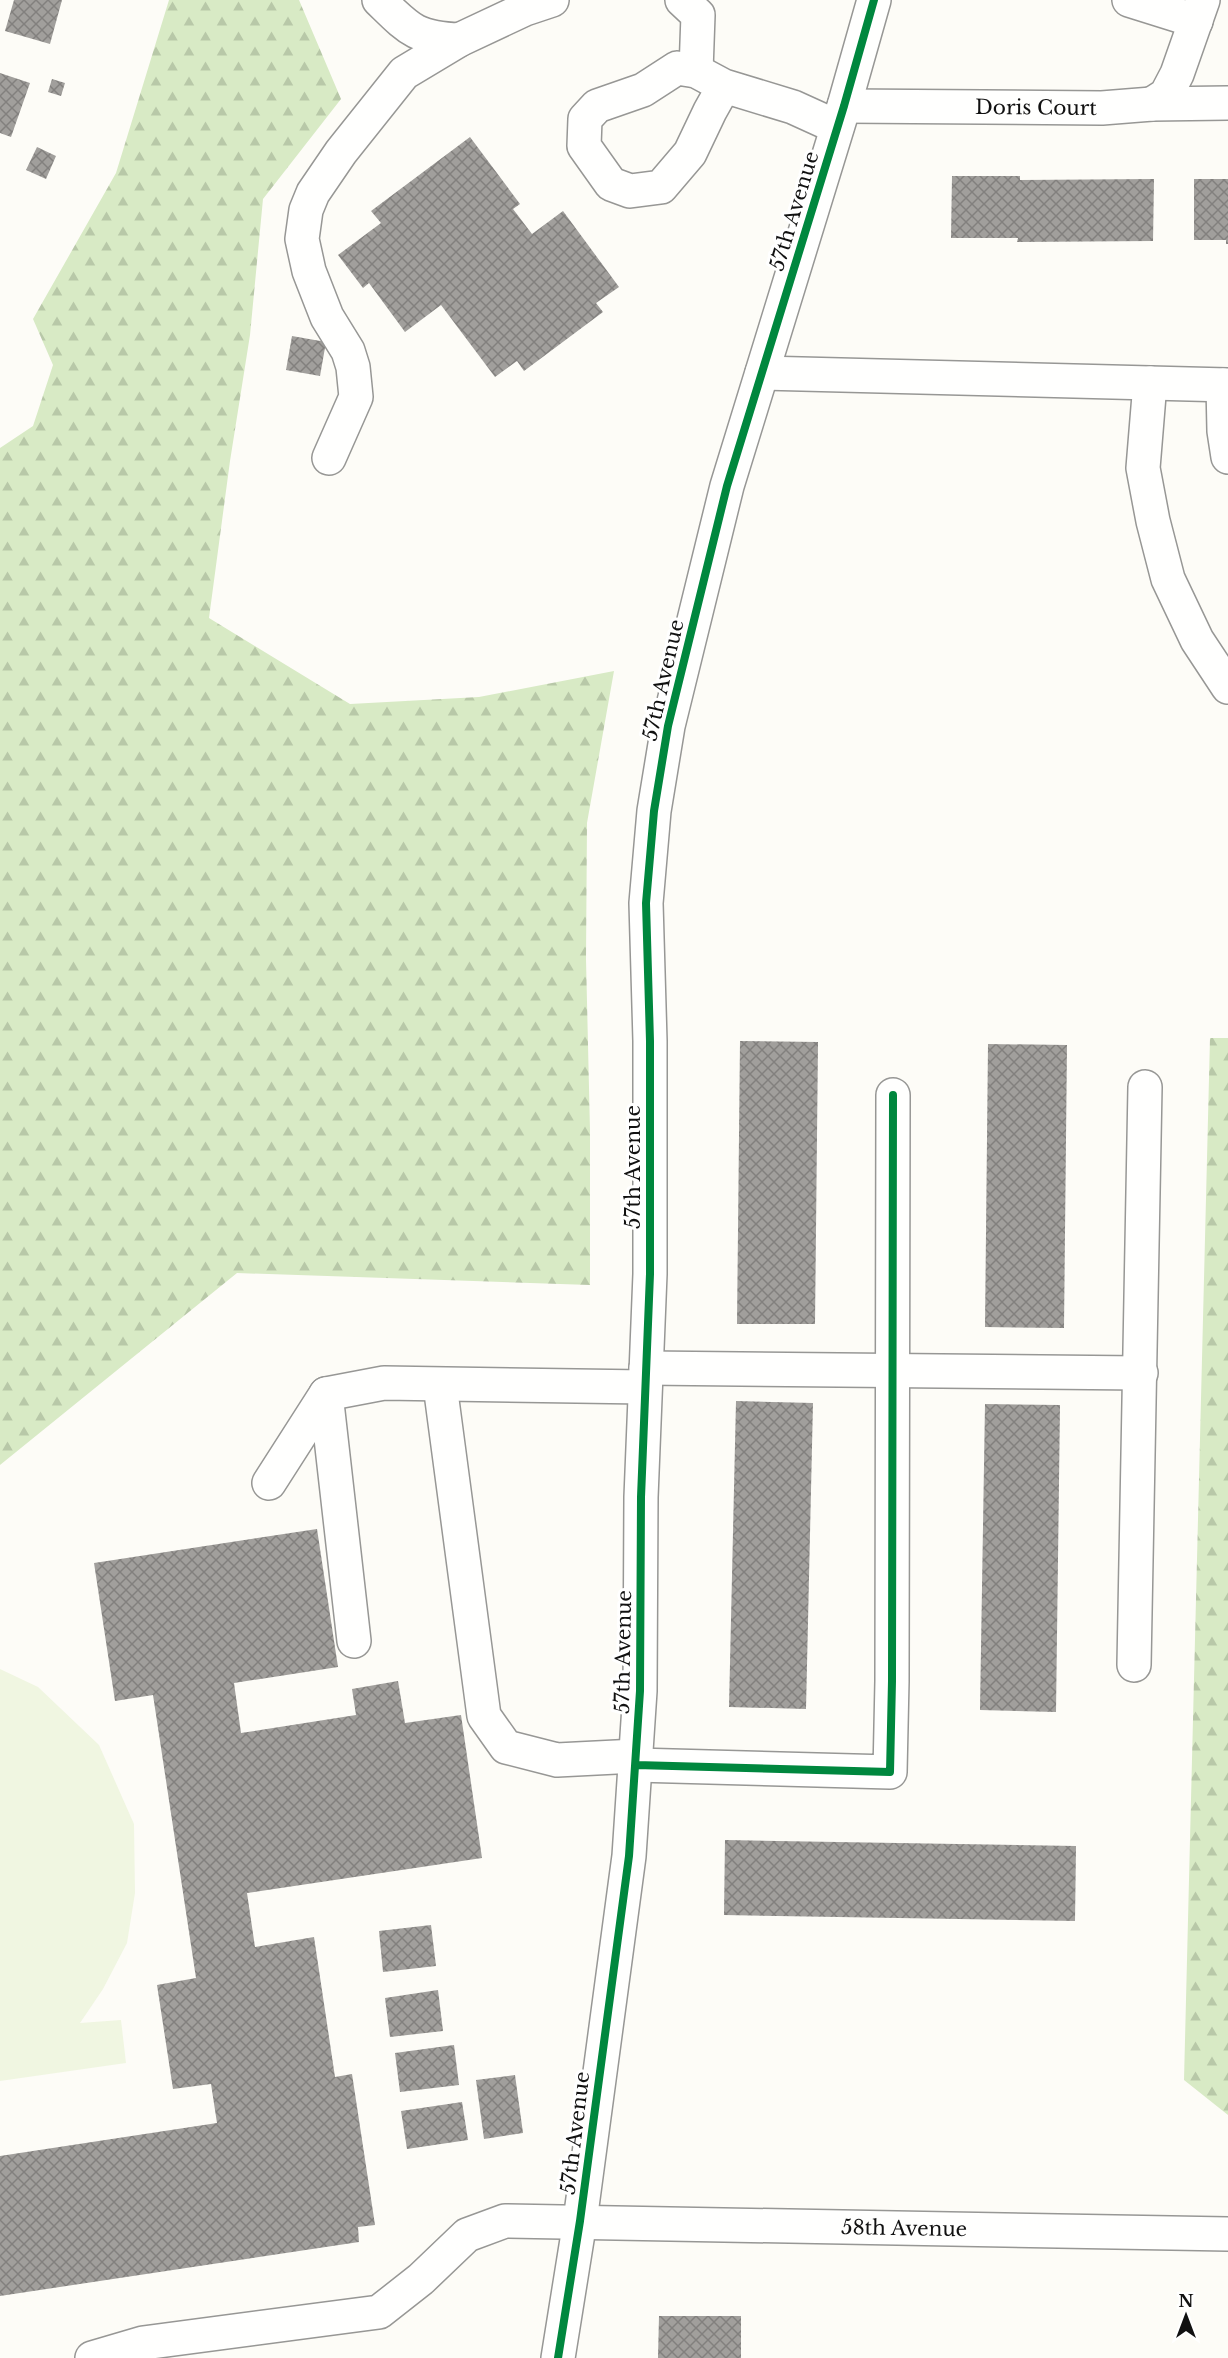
<svg xmlns="http://www.w3.org/2000/svg" width="1228" height="2358" viewBox="0 0 1228 2358" font-family="'Libre Baskerville',serif">
  <defs>
    <pattern id="forest-firs" width="22" height="20" patternUnits="userSpaceOnUse" patternTransform="scale(1.5)"><rect width="22" height="20" fill="#d8eac5"/><path d="M5 1l3.5 6h-7zM16 11l3.5 6h-7z" fill="#b8c8a8"/></pattern>
    <pattern id="building-cross-hatch" width="8" height="8" patternUnits="userSpaceOnUse" patternTransform="scale(1.5)"><rect width="8" height="8" fill="#a19f9c"/><path d="M0 0l8 8M0 8l8-8" fill="none" stroke="#82807e"/></pattern>
  </defs>
  <rect width="100%" height="100%" fill="#fdfcf7"/>
  <!-- forest -->
  <path fill="url(#forest-firs)" d="M169,0H299L341,99L263,199L250,335L230,461L209,618L350,704L479,697L614,671L587,823L586,959L590,1130V1285L237,1273L0,1465V448L33,426L53,365L33,319L116,173Z
    M1210,1038H1228V2115L1184,2080Z"/>
  <!-- pitch -->
  <path fill="#f0f6e1" d="M0,1669L38,1687L99,1745L134,1824L135,1893L127,1943L103,1989L80,2023L121,2020L126,2063L0,2081Z"/>
  <!-- building -->
  <path fill="url(#building-cross-hatch)" d="M14,0H62L50,44L5,31Z
    M0,73L30,83L11,137L0,133Z
    M52,79L65,83L61,96L48,92Z
    M470,137L520,204L513,209L532,234L563,211L619,287L596,303L603,312L524,371L517,361L495,377L441,305L405,332L369,283L363,288L338,255L381,223L371,211Z
    M37,147L56,156L46,179L26,170Z
    M952,176H1020V180L1154,179L1153,241L1017,242L1018,238H951Z
    M1194,179H1228V244H1226V240H1194Z
    M292,336L326,342L320,376L286,370Z
    M740,1041L818,1042L815,1324H737Z
    M988,1044L1067,1045L1064,1328L985,1327Z
    M736,1401L813,1403L806,1709L729,1707Z
    M985,1404L1060,1405L1056,1712L980,1710Z
    M317,1529L338,1667L234,1683L241,1733L356,1715L352,1689L398,1681L405,1723L461,1715L482,1858L247,1893L255,1947L314,1937L335,2077L352,2074L375,2225L358,2227L359,2242L0,2296V2156L217,2123L211,2084L173,2089L157,1985L196,1978L153,1695L115,1701L94,1563Z
    M725,1840L1076,1846L1075,1921L724,1915Z
    M431,1925L436,1966L383,1972L379,1931Z
    M438,1990L443,2031L390,2037L385,1998Z
    M454,2045L459,2085L400,2092L395,2053Z
    M515,2075L523,2133L484,2139L476,2080Z
    M462,2102L468,2140L407,2149L401,2111Z
    M659,2316H741V2358H658Z"/>
  <g fill="none" stroke-linecap="round" stroke-linejoin="round">
    <!-- minor casing -->
    <g stroke="#979795" stroke-width="36">
      <g id="minor">
        <path d="M379,0C409,29 415,38 459,40"/>
        <path d="M682,0L698,15L696,71"/>
        <path d="M1129,0L1196,21"/>
        <path d="M724,86L710,111L690,153L661,187L630,191L611,184L584,146L585,119L597,106L643,90L677,68L696,71L724,86L793,107L837,127"/>
        <path d="M1152,104L1166,95L1177,74L1203,0"/>
        <path id="s1" d="M844,106L1102,108L1152,104L1228,103"/>
        <path d="M762,373L1228,385"/>
        <path d="M1150,383L1143,468L1153,521L1168,579L1197,640L1228,687"/>
        <path d="M1223,385L1224,431L1228,457"/>
        <path d="M329,458L356,397L353,367L348,351L327,317L309,271L302,239L306,210L313,193L341,152L404,73L459,40L525,9L552,0"/>
        <path d="M646,1368L1141,1373"/>
        <path d="M440,1385L484,1716L506,1747L557,1760L636,1756"/>
        <path d="M326,1394L354,1641"/>
        <path d="M269,1483L326,1394L384,1383L645,1387"/>
        <path d="M1134,1665L1145,1087"/>
        <path d="M636,1765L890,1772L892,1681L893,1095"/>
        <path id="s2" d="M92,2358L143,2343L379,2312L421,2279L467,2235L505,2221L1228,2234"/>
        <path d="M558,2358L580,2221L629,1856L640,1691L641,1497L650,1274V1041L646,903L654,811L668,726L727,486L844,106L874,0"/>
      </g>
    </g>
    <!-- minor -->
    <use href="#minor" stroke="#fffffe" stroke-width="33"/>
    <!-- cycleway casing -->
    <g stroke="#fff" stroke-width="11">
      <path id="cycleway" d="M636,1765L890,1772L892,1681L893,1095
        M558,2358L580,2221L629,1856L640,1691L641,1497L650,1274V1041L646,903L654,811L668,726L727,486L844,106L874,0"/>
    </g>
    <!-- cycleway -->
    <use href="#cycleway" stroke="#00873e" stroke-width="8"/>
  </g>
  <g text-anchor="middle" stroke-width="6" stroke-linejoin="round" paint-order="stroke">
    <!-- street labels -->
    <g font-size="20" fill="#111" stroke="#fff">
      <text dy="7" stroke="none"><textPath href="#s1" startOffset="192">Doris Court</textPath></text>
      <text transform="translate(794 211) rotate(-73)" y="7">57th Avenue</text>
      <text transform="translate(663 680) rotate(-77)" y="7">57th Avenue</text>
      <text transform="translate(633 1167) rotate(-90)" y="7">57th Avenue</text>
      <text transform="translate(623 1652) rotate(-89)" y="7">57th Avenue</text>
      <text transform="translate(575 2133) rotate(-83)" y="7">57th Avenue</text>
      <text dy="7" stroke="none"><textPath href="#s2" startOffset="848">58th Avenue</textPath></text>
    </g>
  </g>
  <!-- north arrow -->
  <g transform="translate(1186 2316)" stroke="#ffffff" stroke-width="4.5" paint-order="stroke">
  <path d="M0-4.5L10 22L0 15L-10 22Z" fill="#111111"/>
  <text y="-9" font-size="16" font-weight="bold" text-anchor="middle" fill="#111111">N</text>
  </g>
</svg>
